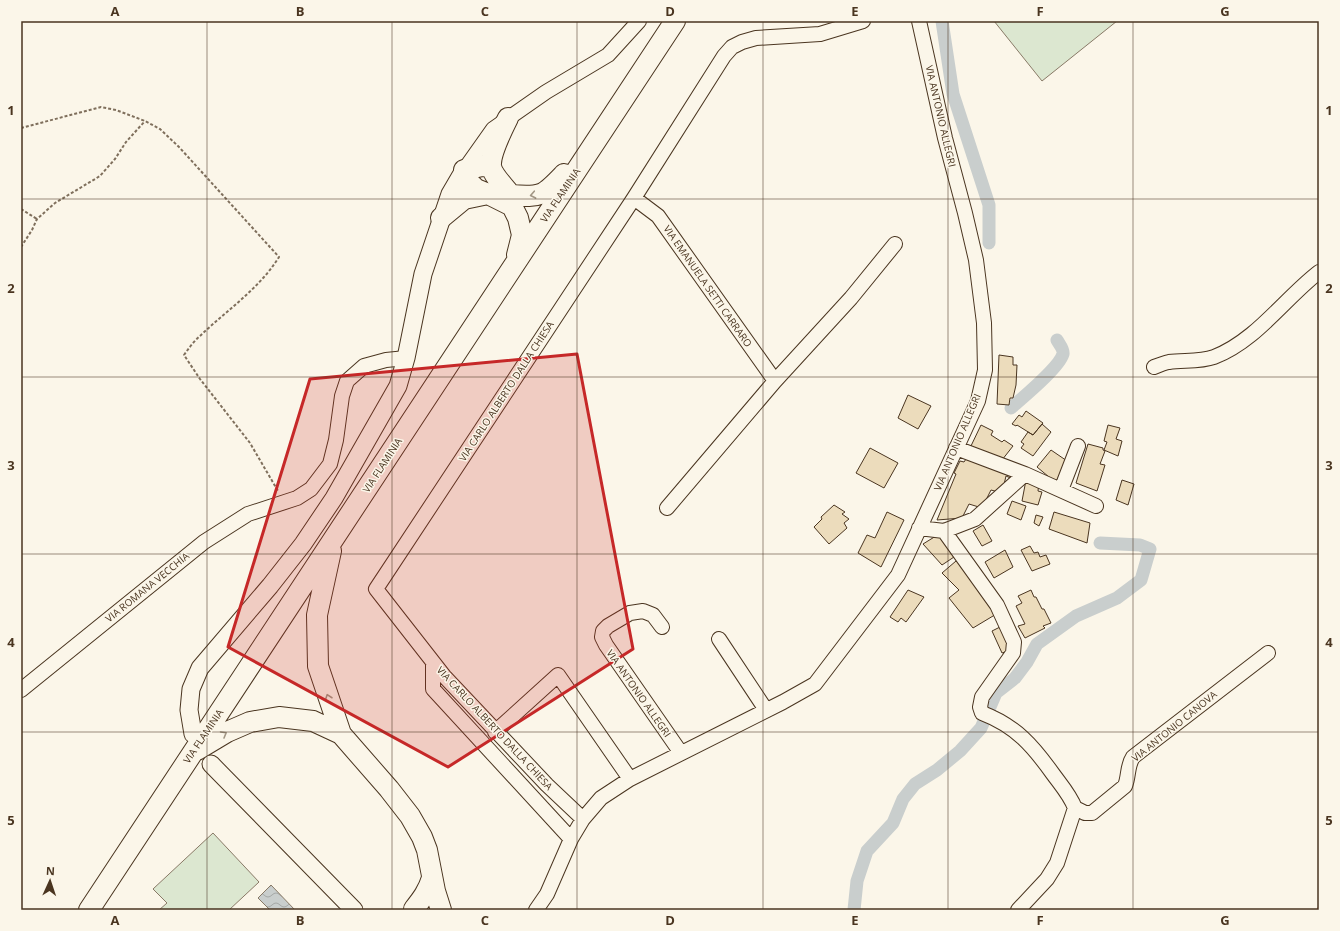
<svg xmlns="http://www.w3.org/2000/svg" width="1340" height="931" viewBox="0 0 1340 931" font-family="'Open Sans',sans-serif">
  <defs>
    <pattern id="water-waves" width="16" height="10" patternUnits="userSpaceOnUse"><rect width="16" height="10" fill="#c9cecd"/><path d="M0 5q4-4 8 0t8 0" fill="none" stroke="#a5a8a6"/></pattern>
  </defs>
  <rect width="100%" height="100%" fill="#fbf6e9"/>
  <!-- green -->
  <path fill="#dce7d0" stroke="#887966" d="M994,21H1117L1042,81Z
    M213,833L259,882L229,910H159L167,903L153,889Z"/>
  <!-- water -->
  <path fill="url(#water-waves)" stroke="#887966" d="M271,885L295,910H270L258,898Z"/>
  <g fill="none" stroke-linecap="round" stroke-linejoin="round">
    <!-- canal -->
    <path stroke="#c9cecd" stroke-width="13" d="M942,21L953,94L989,205V243
      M1011,408C1022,398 1059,368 1063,354C1064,349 1059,344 1057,340
      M854,910L857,881L867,851L893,823L903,799L915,784L937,770L960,751L981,728L996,693L1015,678L1027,662L1037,644L1076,616L1117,598L1141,580L1150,549L1140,545L1100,543"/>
  </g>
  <!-- building -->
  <path fill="#ecdcbc" stroke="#4a3520" d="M999,355L1013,357V365H1017L1016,385L1013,398H1010L1009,405L997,404Z
    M908,395L931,406L918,429L898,418Z
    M1026,411L1043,423L1033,435L1017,425L1016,426L1012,424L1019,415L1022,417Z
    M1042,424L1051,432L1033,456L1021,448L1024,444L1021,442L1028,432L1033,435Z
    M981,425L993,431L991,435L1002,442L1004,440L1013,446L1002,460L970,448Z
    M1108,425L1120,428L1116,439L1122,441L1118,456L1104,450L1107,442L1104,441Z
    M1088,444L1103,448V450L1105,451L1100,464L1105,465L1097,491L1076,483Z
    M870,448L898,463L884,488L856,473Z
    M1051,450L1070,463L1055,482L1037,467Z
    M970,453L1025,474L1017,481L1006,476L1002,493L991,490L982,508L969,504L962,518L937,520L956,474L954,473L960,461L964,462Z
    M1026,480L1039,482L1038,491L1042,492L1038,505L1022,501Z
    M1122,480L1134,484L1128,505L1116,500Z
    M1012,501L1026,506L1021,520L1007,514Z
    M834,505L845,512L842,514L849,519L844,523L847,528L829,544L814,527L822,519L821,517Z
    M887,512L904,520L881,567L858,553L867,535L875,538Z
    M1054,512L1090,523L1087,543L1049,529Z
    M1036,515L1043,517L1039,526L1034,523Z
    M983,525L992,541L982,546L973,531Z
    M944,531L960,553L942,565L923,544Z
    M1030,546L1034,553L1038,552L1040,557L1046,555L1050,564L1032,571L1021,550Z
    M1005,550L1013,567L994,578L985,562Z
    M956,561L975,578L998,613L973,628L949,598L959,590L942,573Z
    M908,590L924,597L906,622L901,618L898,622L890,617Z
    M1031,590L1034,597H1036L1042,609H1044L1051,623L1043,626L1045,628L1025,638L1018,626L1025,624L1016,606L1022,603L1018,596Z
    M1002,626L1014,649L1002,653L992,631Z"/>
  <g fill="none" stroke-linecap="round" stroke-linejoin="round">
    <!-- minor casing -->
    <g stroke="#4a3520" stroke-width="16">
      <path id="minor" d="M464,170L493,129L546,92L608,55L639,21
        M634,198L658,216L775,381
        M1154,367C1159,365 1164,363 1169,362C1183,360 1200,362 1214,357C1256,341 1285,298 1319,272
        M956,448L1025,474L1096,506
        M1061,490L1078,446
        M667,508L775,381L851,298L895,244
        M919,528L944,531L997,605L1014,642L1013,653L982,697L980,707L982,713C1016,726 1033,746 1053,774C1061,785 1070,795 1075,808L1057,863L1047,879L1018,910
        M944,531L975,519L1025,474
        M662,627L653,615L643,611L630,613L608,626L603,631L602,637L606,645L681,753
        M719,639L766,710
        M433,663V689L571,839
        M21,690L204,542L248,514L297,498L311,489L330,464L336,440L342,396L347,381L364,366L386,360L406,358
        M495,732L558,675L630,779
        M1075,808L1085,813H1092L1125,786C1129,776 1127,766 1133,757L1268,653
        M583,819L547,785L444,676L376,589L634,198L724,56L732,47L742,42L756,38L820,34L863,21
        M536,910L547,894L571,839L583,819L601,798L630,779L783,702L815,684L898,575L978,401L985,370L984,323L976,260L965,213L945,138L919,21"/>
    </g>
    <!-- major casing -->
    <g stroke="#4a3520" stroke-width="19">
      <path id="major" d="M193,734L189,710L191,689L200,668L270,586L303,544L334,498L398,386L406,358L423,274L450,194L464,170
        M211,764L354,910"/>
    </g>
    <!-- highway casing -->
    <g stroke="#4a3520" stroke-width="22">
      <path id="highway" d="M508,118C502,130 490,154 491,166C492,174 506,189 511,195C542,198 544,195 564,174
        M491,167L482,166L464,170L466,179L476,189L488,194L512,206L518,218L522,235L517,255
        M441,218L464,199L488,194
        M331,551L317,615L318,666L341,734L389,789L410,816L422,837L427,850L435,891L441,910
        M197,750L227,732L250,722L279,717L313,721L341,734
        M414,909C422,899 428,891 432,878
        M89,910L675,21"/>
    </g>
    <!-- path -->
    <path stroke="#7f6f5c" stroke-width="2" stroke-dasharray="3 2" stroke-linecap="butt" d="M21,128L101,107L116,110L145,121L160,129L179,147L279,257C259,289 227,310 200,336C194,341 189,348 184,355L200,379L250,443L278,491
      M21,209L37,219
      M21,247L32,230L37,219L55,203L100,176L115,159L126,142L145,121"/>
    <!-- minor -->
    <use href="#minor" stroke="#fbf6e9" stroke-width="14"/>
    <!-- major -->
    <use href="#major" stroke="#fbf6e9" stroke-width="17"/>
    <!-- highway -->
    <use href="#highway" stroke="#fbf6e9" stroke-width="20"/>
    <!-- power -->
    <path stroke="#c62828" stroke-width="1" stroke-dasharray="14 3 2 3" stroke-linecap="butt" d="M1317,910L1319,906"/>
  </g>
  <!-- one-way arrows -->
  <defs><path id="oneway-chevron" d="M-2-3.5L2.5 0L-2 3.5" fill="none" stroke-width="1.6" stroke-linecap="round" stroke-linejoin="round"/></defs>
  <g stroke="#a29684">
    <use href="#oneway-chevron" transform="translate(533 195) rotate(169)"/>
    <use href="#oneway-chevron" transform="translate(328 697) rotate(-109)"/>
    <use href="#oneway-chevron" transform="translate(224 734) rotate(-30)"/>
  </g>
  <!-- marked area -->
  <path fill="#c62828" fill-opacity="0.2" stroke="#c62828" stroke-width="3" stroke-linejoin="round" d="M577,354L633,649L448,767L228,647L310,379Z"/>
  <!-- grid -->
  <path fill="none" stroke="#4a3520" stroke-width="1" stroke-opacity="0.55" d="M207,21V910M392,21V910M577,21V910M763,21V910M948,21V910M1133,21V910M21,199H1319M21,377H1319M21,554H1319M21,732H1319"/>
  <g text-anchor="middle" stroke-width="3" stroke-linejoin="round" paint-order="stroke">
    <!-- street labels -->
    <g font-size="10" fill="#4a3520" stroke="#fbf6e9">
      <text transform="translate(941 116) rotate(77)" y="4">VIA ANTONIO ALLEGRI</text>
      <text transform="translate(560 195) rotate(-56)" y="4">VIA FLAMINIA</text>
      <text transform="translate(708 286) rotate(55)" y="4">VIA EMANUELA SETTI CARRARO</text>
      <text transform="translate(506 391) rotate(-57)" y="4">VIA CARLO ALBERTO DALLA CHIESA</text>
      <text transform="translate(957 442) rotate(-67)" y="4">VIA ANTONIO ALLEGRI</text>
      <text transform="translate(382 465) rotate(-57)" y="4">VIA FLAMINIA</text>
      <text transform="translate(147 587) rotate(-39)" y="4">VIA ROMANA VECCHIA</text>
      <text transform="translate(639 693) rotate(55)" y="4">VIA ANTONIO ALLEGRI</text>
      <text transform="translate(1174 726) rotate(-39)" y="4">VIA ANTONIO CANOVA</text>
      <text transform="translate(495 728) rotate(47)" y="4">VIA CARLO ALBERTO DALLA CHIESA</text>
      <text transform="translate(203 736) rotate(-56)" y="4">VIA FLAMINIA</text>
    </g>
  </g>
  <!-- border -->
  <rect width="1340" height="931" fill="none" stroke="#fbf6e9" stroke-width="44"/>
  <!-- north arrow -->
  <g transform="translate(50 881) rotate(3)" stroke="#fbf6e9" stroke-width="3" paint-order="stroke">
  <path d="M0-3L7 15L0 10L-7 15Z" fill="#4a3520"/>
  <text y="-6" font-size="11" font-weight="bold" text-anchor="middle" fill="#4a3520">N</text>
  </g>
  <rect x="22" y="22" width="1296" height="887" fill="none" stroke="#4a3520" stroke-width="1.5"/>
  <g font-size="13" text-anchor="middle" font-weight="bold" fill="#4a3520">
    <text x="115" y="16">A</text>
    <text x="300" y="16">B</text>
    <text x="485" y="16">C</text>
    <text x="670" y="16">D</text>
    <text x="855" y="16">E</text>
    <text x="1040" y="16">F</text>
    <text x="1225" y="16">G</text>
    <text x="11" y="115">1</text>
    <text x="1329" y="115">1</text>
    <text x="11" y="293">2</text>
    <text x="1329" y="293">2</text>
    <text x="11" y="470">3</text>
    <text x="1329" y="470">3</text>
    <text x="11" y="647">4</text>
    <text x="1329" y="647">4</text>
    <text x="11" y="825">5</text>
    <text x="1329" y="825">5</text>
    <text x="115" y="925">A</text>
    <text x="300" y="925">B</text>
    <text x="485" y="925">C</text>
    <text x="670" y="925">D</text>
    <text x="855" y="925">E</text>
    <text x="1040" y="925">F</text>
    <text x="1225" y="925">G</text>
  </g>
</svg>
